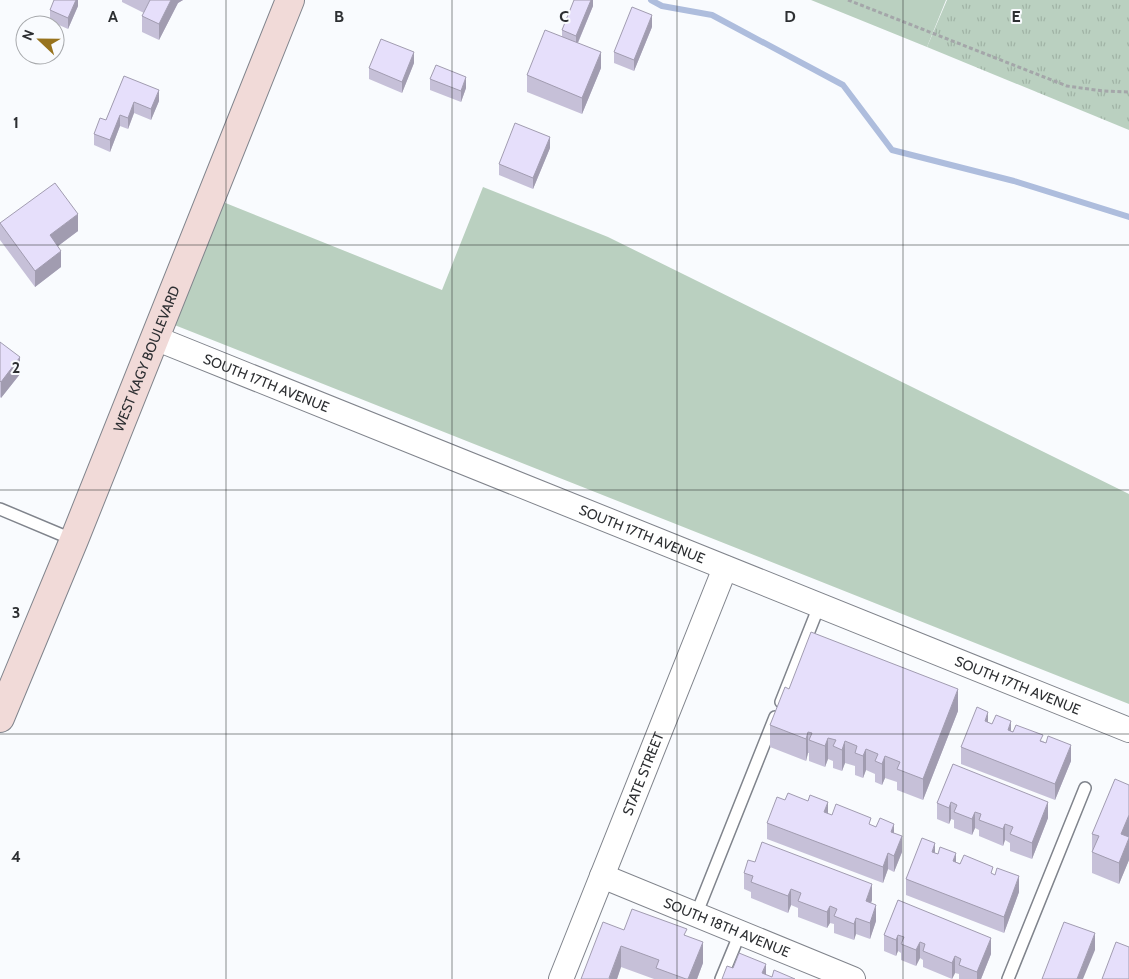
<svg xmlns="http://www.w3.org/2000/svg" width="1129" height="979" viewBox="0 0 1129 979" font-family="Cabin,sans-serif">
  <defs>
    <pattern id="park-tufts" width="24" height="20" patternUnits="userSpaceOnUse" patternTransform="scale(1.25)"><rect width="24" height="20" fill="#bad0c0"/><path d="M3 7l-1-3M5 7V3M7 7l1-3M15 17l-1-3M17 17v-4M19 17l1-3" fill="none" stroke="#a0b3a5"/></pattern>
  </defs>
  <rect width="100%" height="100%" fill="#f9fbfe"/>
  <!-- grass -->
  <path fill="#bad0c0" d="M811,0H946L927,47Z
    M483,187L608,237L1129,494V704L172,324L218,200L442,290Z"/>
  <!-- park -->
  <path fill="url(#park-tufts)" d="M947,0H1129V130L927,47Z"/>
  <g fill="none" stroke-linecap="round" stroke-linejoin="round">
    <!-- stream -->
    <path stroke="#aebddd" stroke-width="6" d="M651,0L662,6L712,15L843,85L892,150L1014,181L1129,217"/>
    <!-- service casing -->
    <g stroke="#80848c" stroke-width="14">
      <path id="service" d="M0,509L74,540
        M781,702L819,606
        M696,915L775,717
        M721,979L740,933
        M1008,979L1085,788"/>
    </g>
    <!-- minor casing -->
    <g stroke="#80848c" stroke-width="26">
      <g id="minor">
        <path id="s1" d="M155,338L1129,730"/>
        <path id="s2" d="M602,876L853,979"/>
        <path id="s3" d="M561,979L725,568"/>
      </g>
    </g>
    <!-- secondary casing -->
    <g stroke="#80848c" stroke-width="30">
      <g id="secondary">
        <path id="s4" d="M0,718L74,540L290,0"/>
      </g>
    </g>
    <!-- path -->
    <path stroke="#a4a6a9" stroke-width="3" stroke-dasharray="4 2.5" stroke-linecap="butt" d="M848,0L1067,86L1103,91L1129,92"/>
    <!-- service -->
    <use href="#service" stroke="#fff" stroke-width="11"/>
    <!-- minor -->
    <use href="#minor" stroke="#fff" stroke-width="24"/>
    <!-- secondary -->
    <use href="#secondary" stroke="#f1dad8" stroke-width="28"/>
  </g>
  <!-- wall -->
  <path fill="#c6c0d8" d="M78,0V6L68,29L50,21V10Z
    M122,0H183L178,3L159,40L142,32V16L144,13L122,2Z
    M593,0V6L578,43L601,68L582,114L527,92V75L562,36V30Z
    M652,27L634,71L614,63V52Z
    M414,63L402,93L369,79V68Z
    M124,76L159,101L151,120L134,113L128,129L120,126L110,152L94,145V134L106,120Z
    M430,79L466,88L461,102L430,90Z
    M550,148L533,189L499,175V164Z
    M0,223L78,231L58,246L61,267L35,287L0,240Z
    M0,342L20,374L1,398L0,397Z
    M789,689L958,711L923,800L897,790V782L885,778L882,785L875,782V774L866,770L863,778L855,775V766L845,763L842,771L833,768V761L828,759L825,767L809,761V753H808L806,761L770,747V725Z
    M988,723L1011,731L1043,741L1071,761L1055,800L961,764V747Z
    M953,764L1048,818L1032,859L1010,851V843L1005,840L1003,846L979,836V830L975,828L972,835L954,828V820L951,819L949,824L937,819V803Z
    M1129,785V860L1119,884L1092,873V834Z
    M828,814L871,825L894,833L902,852L894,872L888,869L883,883L767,839V823Z
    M935,853L956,862L993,874L1019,892L1004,933L906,895V879Z
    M755,862L872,900L871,903L876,921L870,939L856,934L854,940L834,933V924L830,923L827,928L798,917V908L791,905L788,913L751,898V892L744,889V873Z
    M898,900L991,954L981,979H959V974L955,973L952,979L923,967V960L920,958L916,966L901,960V953L898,951L896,956L884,951V935Z
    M624,930L687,936L703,963L697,979H654L621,967L617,979H581Z"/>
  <!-- shaded-wall -->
  <path fill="#a19cb0" d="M76,0H78V6L68,29V18Z
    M171,0H183L178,3L159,40V24Z
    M591,0H593V6L576,47V36Z
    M652,15V27L634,71V60Z
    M414,52V63L402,93V82Z
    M601,52V68L582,114V98Z
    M466,77V88L461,102V91Z
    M159,90V101L151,120V109Z
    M134,102V113L128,129V118Z
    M120,115V126L110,152V140Z
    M550,137V148L533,189V178Z
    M78,214V231L50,252V235Z
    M61,251V267L35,287V271Z
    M20,357V374L1,398V382Z
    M958,689V711L923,800V779Z
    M988,712V728L985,721Z
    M1011,721V737L1008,730Z
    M808,732V753L806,761V739Z
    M828,738V759L825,767V746Z
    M845,741V763L842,771V750Z
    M1071,745V761L1055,800V784Z
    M866,749V770L863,778V756Z
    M885,756V778L882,785V764Z
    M828,802V818L824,812Z
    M951,802V819L949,824V808Z
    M1048,802V818L1032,859V843Z
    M975,812V828L972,835V819Z
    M1129,815V836L1121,855V834Z
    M894,824V840L891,832Z
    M1005,824V840L1003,846V829Z
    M902,836V852L894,872V856Z
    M1129,838V860L1119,884V863Z
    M935,843V860L932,852Z
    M888,853V869L883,883V867Z
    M956,853V870L953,861Z
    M1019,876V892L1004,933V917Z
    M872,884V900L866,917V901Z
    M791,889V905L788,913V896Z
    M876,905V921L870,939V923Z
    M830,906V923L827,928V912Z
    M856,918V934L854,940V924Z
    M1095,933V950L1083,979H1077Z
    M898,935V951L896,956V940Z
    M991,938V954L981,979H977V972Z
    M703,942V963L697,979H688Z
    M920,942V958L916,966V950Z
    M621,946V967L617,979H609Z
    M955,956V973L952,979V963Z
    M766,964V979L762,973Z"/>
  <!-- building -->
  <path fill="#e6dffb" stroke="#a19cb0" d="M54,0H76L68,18L50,10Z
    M150,0H171L159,24L142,16Z
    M574,0H591L576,36L562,30Z
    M632,7L652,15L634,60L614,52Z
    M545,30L601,52L582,98L527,75Z
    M381,39L414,52L402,82L369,68Z
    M436,65L466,77L461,91L430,79Z
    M124,76L159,90L151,109L134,102L128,118L120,115L110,140L94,134L100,118L106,120Z
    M515,123L550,137L533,178L499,164Z
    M55,183L78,214L50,235L61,251L35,271L0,223Z
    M0,342L20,357L1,382L0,381Z
    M811,632L958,689L923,779L897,769L900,762L885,756L882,764L875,761L878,754L866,749L863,756L855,753L857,746L845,741L842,750L833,746L836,740L828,738L825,746L809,740L812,733L808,732L806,739L770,725L785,687L789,689Z
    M977,707L988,712L985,721L992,724L996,715L1011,721L1008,730L1013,732L1016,725L1043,735L1040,741L1046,743L1048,736L1071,745L1055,784L961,747Z
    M953,764L1048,802L1032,843L1010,834L1013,827L1005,824L1003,829L979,820L981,814L975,812L972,819L954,812L957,805L951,802L949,808L937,803Z
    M1115,779L1129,785V815L1121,834L1129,837V838L1119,863L1092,852L1099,836L1092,834Z
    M788,793L808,801L810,795L828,802L824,812L832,815L836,804L871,818L869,824L876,827L880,818L894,824L891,832L902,836L894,856L888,853L883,867L767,823L777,797L785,800Z
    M922,838L935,843L932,852L938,854L940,847L956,853L953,861L960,864L964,855L993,867L991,873L995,875L997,868L1019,876L1004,917L906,879Z
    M762,842L872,884L866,901L876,905L870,923L856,918L854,924L834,916L837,909L830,906L827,912L798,901L801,893L791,889L788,896L751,882L753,876L744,873L748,860L755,862Z
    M898,900L991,938L977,972L959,965L961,959L955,956L952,963L923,951L925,944L920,942L916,950L901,944L904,937L898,935L896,940L884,935Z
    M632,909L687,929L684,935L703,942L688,979H686L656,968L659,960L621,946L609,978L611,979H581L603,922L624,930Z
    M1064,922L1095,933L1077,979H1042Z
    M1116,942L1129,947V979H1102Z
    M739,953L766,964L762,973L772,977L774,970L795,979H722L727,966L733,968Z"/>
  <!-- grid -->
  <path fill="none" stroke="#2d2f32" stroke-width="1" stroke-opacity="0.55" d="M226,0V979M452,0V979M677,0V979M903,0V979M0,245H1129M0,490H1129M0,734H1129"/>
  <g text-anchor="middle" stroke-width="4" stroke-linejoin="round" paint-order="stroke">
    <!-- street labels -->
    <g font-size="14" fill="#2d2f32" stroke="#f9fbfe">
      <text dy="5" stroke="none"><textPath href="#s4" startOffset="388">WEST KAGY BOULEVARD</textPath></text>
      <text dy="5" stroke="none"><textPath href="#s1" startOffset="120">SOUTH 17TH AVENUE</textPath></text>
      <text dy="5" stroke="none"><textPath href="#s1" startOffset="525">SOUTH 17TH AVENUE</textPath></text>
      <text dy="5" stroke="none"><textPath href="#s1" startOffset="930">SOUTH 17TH AVENUE</textPath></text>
      <text dy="5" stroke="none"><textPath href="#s3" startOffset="221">STATE STREET</textPath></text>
      <text dy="5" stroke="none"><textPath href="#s2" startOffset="135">SOUTH 18TH AVENUE</textPath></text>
    </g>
  </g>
  <g font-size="16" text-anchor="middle" font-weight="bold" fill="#2d2f32" stroke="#f9fbfe" stroke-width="4" stroke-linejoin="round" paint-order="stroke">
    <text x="113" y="22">A</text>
    <text x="339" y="22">B</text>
    <text x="564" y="22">C</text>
    <text x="790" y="22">D</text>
    <text x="1016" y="22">E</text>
    <text x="16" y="128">1</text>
    <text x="16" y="373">2</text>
    <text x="16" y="618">3</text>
    <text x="16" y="862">4</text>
  </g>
  <!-- north arrow -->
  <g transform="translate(40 40) rotate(292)"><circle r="24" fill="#f9fbfe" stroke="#a7a9ac"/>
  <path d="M0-4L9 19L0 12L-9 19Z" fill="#98731d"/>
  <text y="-8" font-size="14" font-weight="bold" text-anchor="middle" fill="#2d2f32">N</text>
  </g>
</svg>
